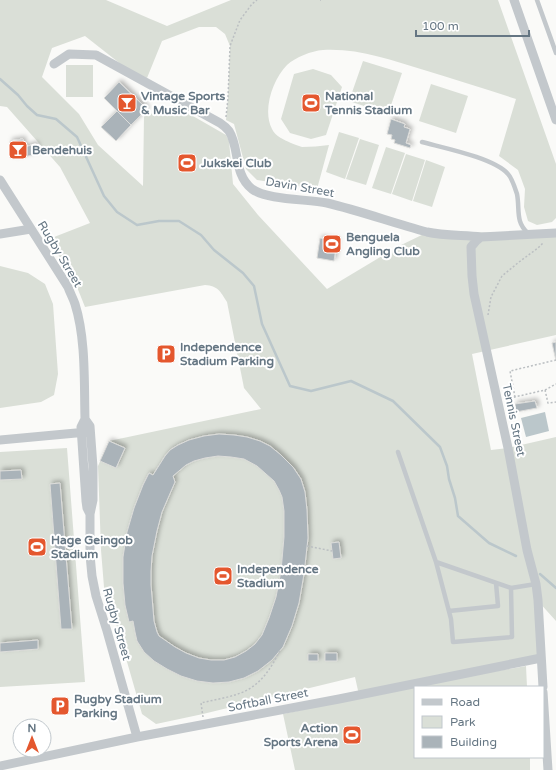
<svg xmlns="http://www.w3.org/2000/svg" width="556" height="770" viewBox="0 0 556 770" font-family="'Varela Round',sans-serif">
  <defs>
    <filter id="shadow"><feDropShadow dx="2.5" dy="-2.5" stdDeviation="2" flood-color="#0004"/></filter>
  </defs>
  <rect width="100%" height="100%" fill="#fafaf8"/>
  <!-- green -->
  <path fill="#dadfd7" d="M0,0H106L167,26L231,0H498L556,164V218L552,222L537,225L528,221L524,207L525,189L518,170L499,156L516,99C485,89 454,79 424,70C391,60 358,48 323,50C311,51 296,57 287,65C273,79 262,110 272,129C275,136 284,140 291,143C294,144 298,146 302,147C311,147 320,146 329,145L317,189L257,180L246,169L234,124L226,120L228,98L230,46L225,34L216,27H199L162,41L147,78L127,69L85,36L52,48L42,77L79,114L98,145L143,186L144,116L169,108H179L226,135L229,141L233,184L258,215L327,289L397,247L428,232L556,233V335L472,354L491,450L508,448L556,437V621L538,601L541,658L359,695L355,677L203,714L156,724L142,714L115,620L104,587L101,550L98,466L109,441L261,409L244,388L227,302C220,291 218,286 205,285L85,307L77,287L49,239L90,223L60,167L7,107L0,106Z
    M363,61L402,73L388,114L349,101Z
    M66,65H93V97H66Z
    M313,69L331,75L342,87L326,135L311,139L290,133L281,119L294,74Z
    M431,84L468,96L456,133L419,121Z
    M339,132L359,138L345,179L326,172Z
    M360,139L379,145L366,185L346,179Z
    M386,147L405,153L391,194L372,188Z
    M406,154L425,160L412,201L392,194Z
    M426,160L445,167L432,207L413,201Z
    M0,266L28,273L45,284L53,304L58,374L54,395L41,402L0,408Z
    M67,448L85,682L0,687V452Z
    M526,666L527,687H415V757H530V770H295L283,714L429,683Z"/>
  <!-- water -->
  <path fill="#bbc7cb" d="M545,412L549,431L526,437L521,418Z"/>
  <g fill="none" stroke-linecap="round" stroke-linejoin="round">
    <!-- stream -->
    <path stroke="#bbc7cb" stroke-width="2.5" d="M0,79L18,95L27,106L37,115L56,119L77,137L104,196L117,212L137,225L159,221H179L201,235L214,250L243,273L254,286L262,324L290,386L311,391L351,381L393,401L440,447L447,466L449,479L455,498L458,516L489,543L516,556
      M540,574L556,588"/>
  </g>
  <!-- building -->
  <path fill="#aab3b9" stroke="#dcdcda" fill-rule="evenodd" filter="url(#shadow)" d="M119,82L147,109L131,125L104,98Z
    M117,111L131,125L116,141L101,127Z
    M391,119L405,124L404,127L410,129L406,143L411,145L410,148L394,143L395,140L391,139L392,135L387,134Z
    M23,139L24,147L36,144L38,154L13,159L10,141Z
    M320,238L337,241L334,261L317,258Z
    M556,342V361L552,343Z
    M535,401L537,408L516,412L515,404Z
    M219,434L234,435L247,437L260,441L270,446L281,455L293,467L301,479L305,492L307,510L308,538L304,574L299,603L292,626L283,647L272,660L258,671L244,678L229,682L213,683L197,681L181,676L167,669L154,661L144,652L137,641L135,632L133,621L129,622L125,605L123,583V557L127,532L134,508L143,485L149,473L153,475L165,456L170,450L178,445L189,440L204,436ZM218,456L231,457L244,459L257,466L274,481L279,490L282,497L284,511V537L281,571L276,597L269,618L262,635L255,644L246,651L235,657L224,660H211L199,658L186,653L175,647L159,636L157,632L154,621L151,585V571L152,556L157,531L162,512L175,482L173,476L186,465L194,461L205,458Z
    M109,441L125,448L116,468L100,461Z
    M21,470L22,479L0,480V471Z
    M60,483L72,629H61L50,484Z
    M339,542L341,558L333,559L331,543Z
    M38,640V649L0,652V643Z
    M325,653H337V661H325Z
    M308,654H318V661H308Z"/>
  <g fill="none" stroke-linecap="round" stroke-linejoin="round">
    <!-- path -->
    <path stroke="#bbbfc2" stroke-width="1.5" stroke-dasharray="2 2" stroke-linecap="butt" d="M320,0H321
      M226,117L228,98L230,46L240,20L252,4L257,0
      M488,315L491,297L502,276L519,262L538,248L544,242
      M545,390L556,384
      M515,397L510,371L556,360
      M506,399L545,390L548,403L556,402
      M307,546L332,551
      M203,717L201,703C217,699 235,697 249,689C264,680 273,665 280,650"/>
    <!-- lane -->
    <path stroke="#c3c8cc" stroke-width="4.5" d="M537,0L556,53
      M422,142C444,148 494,158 508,174C512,178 515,188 517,194C520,209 515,222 528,233
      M398,452L436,562L511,588L536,584
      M436,562L451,619L453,642L512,637L511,588
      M449,611L498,606L496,583"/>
    <!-- street -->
    <path stroke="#c3c8cc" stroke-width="9" d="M514,0L556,120
      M54,64L69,54L96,55L220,123C223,125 226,127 229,131C240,148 233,174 252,189C267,200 307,199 327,203C361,211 393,223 427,232C444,236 464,235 481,237
      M0,180L68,287C70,293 73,298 75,304C86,339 84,382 85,419L81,427L86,501L87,508L90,514
      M0,234L31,229
      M85,419L90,426L93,467V500L90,514V555L92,576L96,596L107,631L137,737
      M0,440L87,432
      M543,687L538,600L536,584L527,550L508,448L474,294L472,276L471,247L476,241L481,237L556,233
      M543,692L548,770
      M0,766L137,737L339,699L541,658"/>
  </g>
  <!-- icons -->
  <defs>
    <g id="bar-square" transform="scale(1)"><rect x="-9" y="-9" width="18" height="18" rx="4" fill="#e4572e" stroke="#fff"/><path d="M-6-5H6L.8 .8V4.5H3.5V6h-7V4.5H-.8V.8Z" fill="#fff"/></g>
    <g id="stadium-square" transform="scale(1)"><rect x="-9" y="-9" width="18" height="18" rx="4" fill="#e4572e" stroke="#fff"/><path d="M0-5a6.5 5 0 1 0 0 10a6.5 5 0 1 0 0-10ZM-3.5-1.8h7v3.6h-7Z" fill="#fff"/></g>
    <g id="parking-square" transform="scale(1)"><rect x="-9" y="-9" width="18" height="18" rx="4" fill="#e4572e" stroke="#fff"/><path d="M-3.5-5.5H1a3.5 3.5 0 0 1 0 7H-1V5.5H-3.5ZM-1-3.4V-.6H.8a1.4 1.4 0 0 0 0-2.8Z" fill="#fff"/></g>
  </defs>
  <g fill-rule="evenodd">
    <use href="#bar-square" x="127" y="103"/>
    <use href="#stadium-square" x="311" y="103"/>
    <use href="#bar-square" x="18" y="150"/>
    <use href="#stadium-square" x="187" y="163"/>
    <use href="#stadium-square" x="332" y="244"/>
    <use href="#parking-square" x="166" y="354"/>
    <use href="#stadium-square" x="37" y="547"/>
    <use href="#stadium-square" x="223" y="576"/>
    <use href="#parking-square" x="60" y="706"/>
    <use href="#stadium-square" x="352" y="735"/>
  </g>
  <g text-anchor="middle" stroke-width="4" stroke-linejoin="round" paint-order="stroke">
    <!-- poi labels -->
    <g font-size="12" font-weight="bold" fill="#657683" stroke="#fff" text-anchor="start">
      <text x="141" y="100">Vintage Sports<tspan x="141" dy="14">&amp; Music Bar</tspan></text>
      <text x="325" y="100">National<tspan x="325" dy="14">Tennis Stadium</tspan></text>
      <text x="32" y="154">Bendehuis</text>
      <text x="201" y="167">Jukskei Club</text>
      <text x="346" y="241">Benguela<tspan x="346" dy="14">Angling Club</tspan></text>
      <text x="180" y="351">Independence<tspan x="180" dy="14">Stadium Parking</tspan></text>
      <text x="51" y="544">Hage Geingob<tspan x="51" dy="14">Stadium</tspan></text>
      <text x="237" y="573">Independence<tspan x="237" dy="14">Stadium</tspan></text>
      <text x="74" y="703">Rugby Stadium<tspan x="74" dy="14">Parking</tspan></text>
      <text x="338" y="732" text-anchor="end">Action<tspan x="338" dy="14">Sports Arena</tspan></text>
    </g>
    <!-- street labels -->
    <g font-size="12" fill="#657683" stroke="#fff">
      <text transform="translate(300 187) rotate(10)" y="4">Davin Street</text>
      <text transform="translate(60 254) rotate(59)" y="4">Rugby Street</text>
      <text transform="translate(514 420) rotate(78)" y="4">Tennis Street</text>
      <text transform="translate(117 624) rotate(74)" y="4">Rugby Street</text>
      <text transform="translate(268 700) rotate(-11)" y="4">Softball Street</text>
    </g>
  </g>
  <!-- legend -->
  <rect x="414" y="686" width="130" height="72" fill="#ffffff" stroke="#c1c8cd"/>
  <rect x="422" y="699" width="20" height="6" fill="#c3c8cc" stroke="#c1c8cd"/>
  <text x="450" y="706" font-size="12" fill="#657683">Road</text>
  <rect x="422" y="716" width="20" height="12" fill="#dadfd7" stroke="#c1c8cd"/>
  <text x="450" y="726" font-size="12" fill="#657683">Park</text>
  <rect x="422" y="736" width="20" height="12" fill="#aab3b9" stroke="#c1c8cd"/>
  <text x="450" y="746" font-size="12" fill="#657683">Building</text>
  <!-- north arrow -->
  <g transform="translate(32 738)"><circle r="19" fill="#ffffff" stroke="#c1c8cd"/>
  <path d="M0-3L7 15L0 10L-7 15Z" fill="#e4572e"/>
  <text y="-6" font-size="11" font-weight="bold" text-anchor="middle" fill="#657683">N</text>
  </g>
  <!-- scale -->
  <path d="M416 30v6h113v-6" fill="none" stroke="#657683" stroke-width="2"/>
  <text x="422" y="30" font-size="12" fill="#657683" stroke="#ffffff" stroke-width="3" paint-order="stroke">100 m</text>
</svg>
